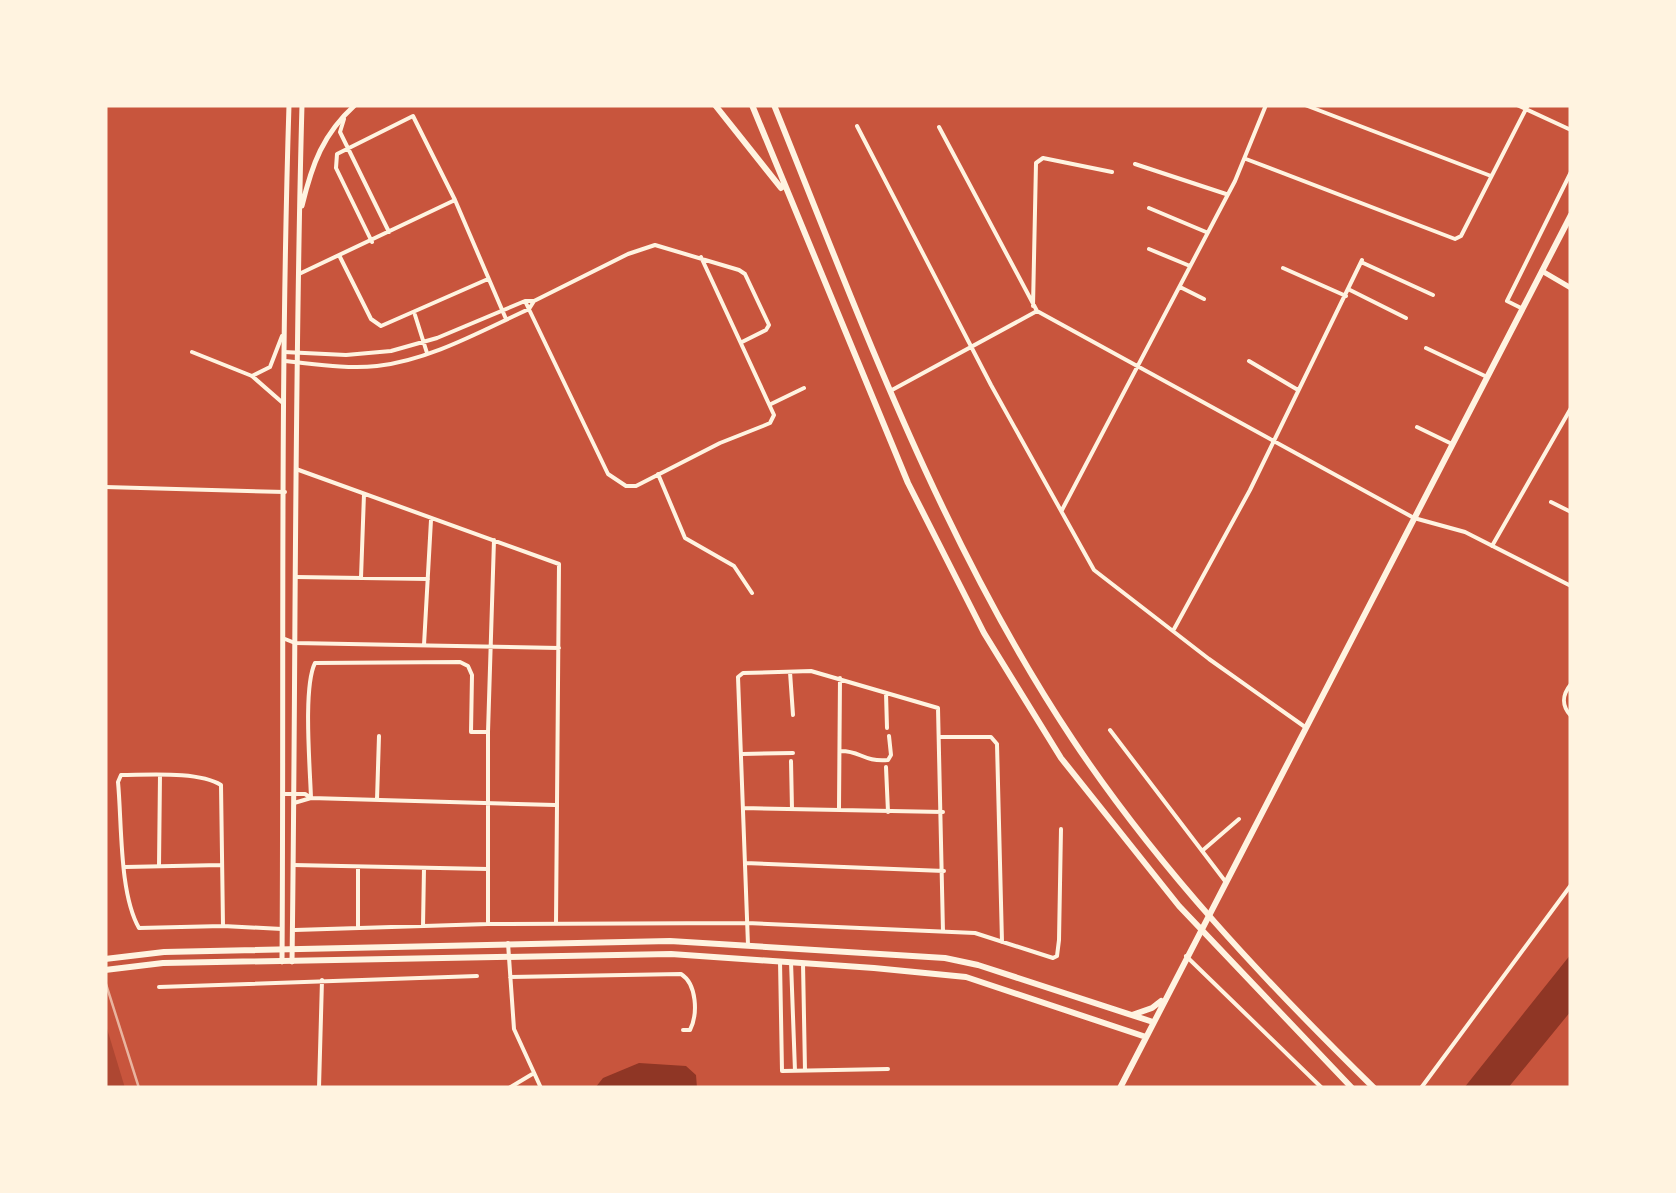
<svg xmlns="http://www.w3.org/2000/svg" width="1676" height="1193" viewBox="0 0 1676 1193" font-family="'Asap Condensed',sans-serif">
  <rect width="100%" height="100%" fill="#c8553d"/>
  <!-- green -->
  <path fill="#ae4732" d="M105,1022L125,1088H105Z"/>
  <!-- water -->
  <path fill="#8f3625" d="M1571,954V1011L1508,1088H1464Z
    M639,1063L686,1066L696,1075L697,1088H595L603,1078Z"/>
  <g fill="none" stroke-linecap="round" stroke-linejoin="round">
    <!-- minor -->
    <path stroke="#fff3e0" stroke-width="4" d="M1305,105L1491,176
      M1517,105L1571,130
      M344,119L340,132L389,232
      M857,126L991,385L1094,570L1209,659L1305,727
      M939,127L1037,311L1414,518L1465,532L1571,586
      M1246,159L1455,239L1461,236L1528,105
      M1135,164L1226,194
      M1149,208L1206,232
      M372,242L336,168L337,154L413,116L455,200L506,319
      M1149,249L1190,266
      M340,257L371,319L381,326L488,279
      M1361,262L1433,295
      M1283,268L1346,296
      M299,274L455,200
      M1180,287L1204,299
      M1350,290L1406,318
      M525,301L608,474L626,486H636L720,443L763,426L770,423L774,415L701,257
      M1033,306L1036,163L1043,158L1112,172
      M1521,308L1507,301L1571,172
      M415,315L427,353
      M1426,348L1485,376
      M192,352L252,376L284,404
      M284,352L346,355L391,351L437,338L525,301H534L628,254L655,245L739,270L745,274L769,325L766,330L742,342
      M284,361C315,364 346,369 377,366C430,360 481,331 529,309L534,301
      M1249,361L1298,390
      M252,376L270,367L282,336
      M892,390L1037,311
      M771,404L804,388
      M1417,427L1452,444
      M296,469L559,564L556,924
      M658,474L685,538L734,566L752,593
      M105,487L285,492
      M1551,502L1571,512
      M1062,510L1235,181L1266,105
      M1492,546L1571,408
      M296,577L428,579
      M361,578L364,494
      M1173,631L1250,490L1362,260
      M285,639L295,643L559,648
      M424,645L431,520
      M790,672L793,715
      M1571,684C1562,695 1561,705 1571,716
      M886,693L887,728
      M1110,730L1225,881
      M940,737H991L997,744L1002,942
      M841,751C861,751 863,762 888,760L891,755L889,736
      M742,754L793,753
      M791,761L792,809
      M886,767L888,812
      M283,794H305L311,798L555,805
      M311,798C310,767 303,687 315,663L460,662L468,666L472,675L471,732H488
      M377,800L379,736
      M294,803L311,798
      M743,808L943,812
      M839,808L840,678
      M1202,851L1239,819
      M745,863L944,871
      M293,865L488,869
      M159,866L160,775
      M125,867L221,865
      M488,924V732L494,540
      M223,926L221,785C198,771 148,775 121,775L118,782C122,823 119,893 139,928L223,926L282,929
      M423,926L424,868
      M358,927V867
      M295,930L488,924L747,923L975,933L1053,958L1057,956L1059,940L1061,829
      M508,943L514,1029L541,1088
      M748,945L738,677L743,673L811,671L938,708L943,932
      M1186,956L1322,1088
      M780,961L782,1071L888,1069
      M791,962L795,1071
      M803,963L805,1071
      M510,977L681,974C697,984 698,1014 690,1030H683
      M159,987L477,976
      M319,1088L322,980
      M509,1088L534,1073
      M1421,1088L1571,885"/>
    <!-- tertiary -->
    <path stroke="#fff3e0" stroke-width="5" d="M302,206C312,164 323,134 355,105
      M1542,271L1571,288
      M282,962C284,676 280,390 289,105
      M292,962C296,676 294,390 302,105"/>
    <!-- primary -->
    <path stroke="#fff3e0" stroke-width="6" d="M105,959L164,952L670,941L945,958L978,965L1153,1022
      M105,970L163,963L671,954L874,968L966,977L1146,1037
      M1132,1015L1152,1008L1161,1001
      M1120,1088L1571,215"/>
    <!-- trunk -->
    <path stroke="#fff3e0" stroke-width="6" d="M715,105L781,188
      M752,105L908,483L984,633L1061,758L1179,906L1352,1088
      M774,105C861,321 943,545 1073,740C1159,869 1264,980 1374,1088"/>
    <!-- rail -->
    <path stroke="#e9b49f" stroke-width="2.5" d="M105,981L139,1088"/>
  </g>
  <!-- border -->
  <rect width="1676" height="1193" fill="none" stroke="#fff3e0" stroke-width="215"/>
</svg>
